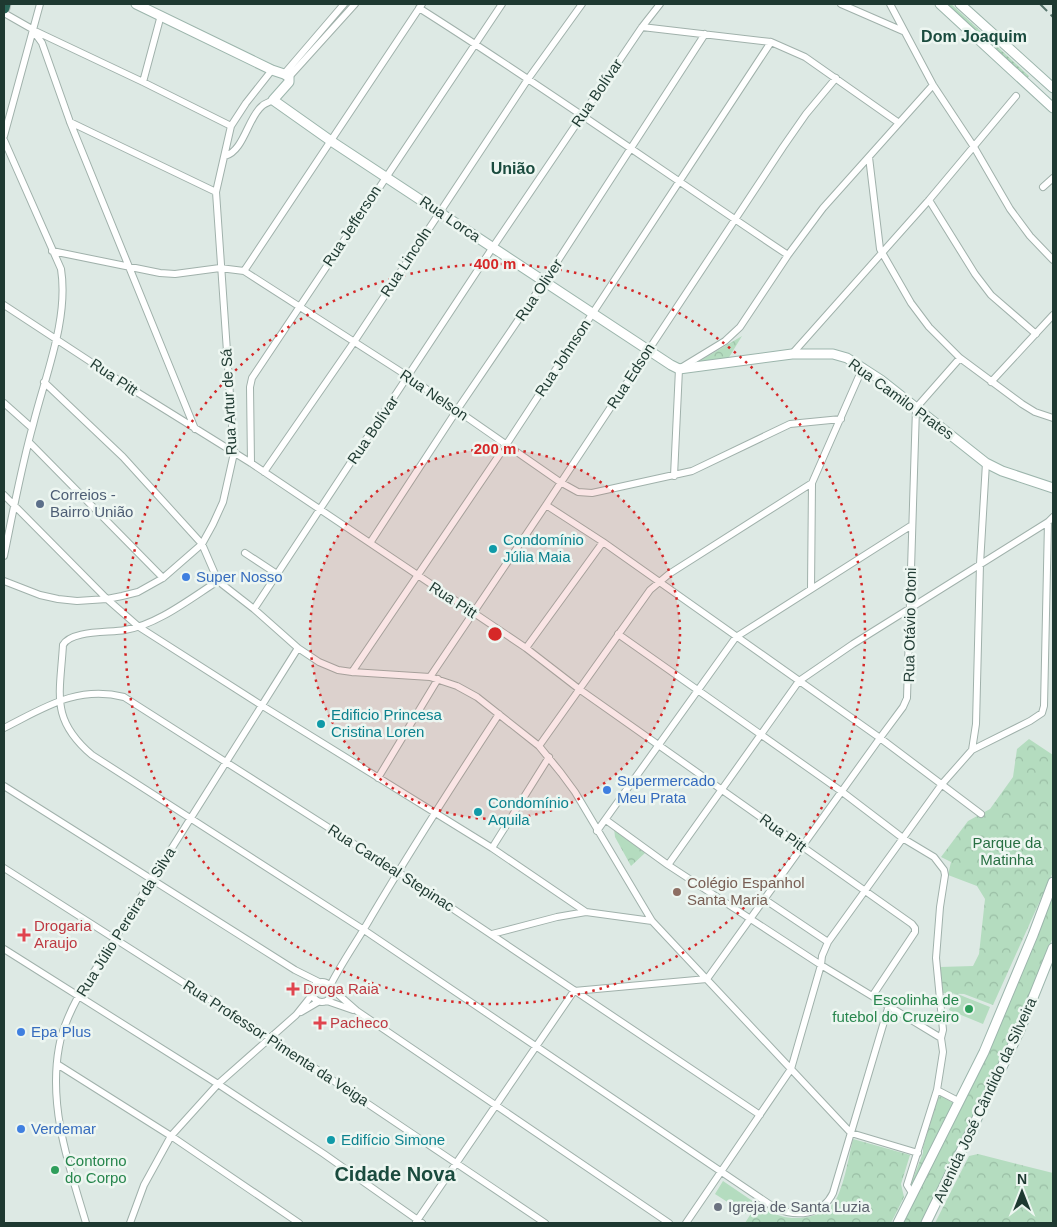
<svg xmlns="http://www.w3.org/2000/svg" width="1057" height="1227" viewBox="0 0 1057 1227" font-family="Arial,sans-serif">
  <defs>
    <pattern id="grass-dots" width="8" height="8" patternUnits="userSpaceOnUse" patternTransform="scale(1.25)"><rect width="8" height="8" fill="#b4dcbf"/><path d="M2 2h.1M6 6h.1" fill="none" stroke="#9abea5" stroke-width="1.8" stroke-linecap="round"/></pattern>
    <pattern id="forest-crowns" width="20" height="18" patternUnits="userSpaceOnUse" patternTransform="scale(1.25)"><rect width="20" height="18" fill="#b4dcbf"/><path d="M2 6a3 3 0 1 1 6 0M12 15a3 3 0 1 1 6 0" fill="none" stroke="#9abea5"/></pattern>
  </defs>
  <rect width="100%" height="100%" fill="#dde9e4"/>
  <!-- grass -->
  <path fill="url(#grass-dots)" d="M945,4H951L1029,76L1027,79Z"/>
  <!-- forest -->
  <path fill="url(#forest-crowns)" d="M742,336L728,359L698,362Z
    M1029,739L1053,755V872L993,1005L964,994L941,993L940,967L973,966L979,954L985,899L977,886L948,875L951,862L941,857L968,821L990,809L1013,777L1017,749Z
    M614,828L645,853L631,866L615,837Z
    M1053,888V937L1021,1017L921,1223H901L962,1106Z
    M941,1096L955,1104L912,1188L910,1186L923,1153V1147L938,1097Z
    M853,1139L910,1155L901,1184L904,1197L891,1223H745L757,1204C765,1208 773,1214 781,1216C796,1221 821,1217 832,1205C843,1194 849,1155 853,1139Z
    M978,1154L1053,1173V1223H935L969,1156Z"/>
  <!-- garden -->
  <path fill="#b4dcbf" d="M955,993L990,1007L983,1024L949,1010Z
    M723,1181L754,1202L746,1214L715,1194Z"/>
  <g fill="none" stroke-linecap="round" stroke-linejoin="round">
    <!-- street casing -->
    <g stroke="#a0b1ab" stroke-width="8">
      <path id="street" d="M841,4L903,31
        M890,4L933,85L974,147L1010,209L1030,236L1053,260
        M419,8C544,87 665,173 788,255
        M4,13L32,29L42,43L70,122L195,429
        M642,27L771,42L805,57L899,123
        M33,30L143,82L231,126
        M284,74L344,4
        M289,77L355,4
        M143,82L161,15
        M70,122L216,192
        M4,136L40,4
        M4,140L61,269C69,319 45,376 33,425C21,468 13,512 4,556
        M225,156C244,151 248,117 262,106C265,103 270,102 273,100
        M869,157L880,249L911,303L929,327L960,358L1022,404L1035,412L1053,418
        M1043,187L1053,178
        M929,200L975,274L991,295L1036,334
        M52,251L160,273L175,274L220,268L244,271L409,377L560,482L578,492L592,493L692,471L790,424L841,419
        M244,271L422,4
        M4,305L132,389L251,463L526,648L579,689L912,924L915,928V932L873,995
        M792,354L929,200L1016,96
        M44,382L123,457L202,544L218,581L254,609L298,648L319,662L338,670L352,672L430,677L457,686L477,697L539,746L561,773L575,792L652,921L851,1133L918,1153
        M991,382L1053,315
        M4,403L32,428
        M29,442L163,578
        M251,463L250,387L252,378L502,4
        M264,472L354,342L528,79L582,4
        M674,476L679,369L725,341L740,327L788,255L823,208L933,85
        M4,495L107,599L139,627L261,705L492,848L586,912
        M546,505L603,542L880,738L981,814
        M370,543L457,410L544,282L705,34
        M245,553L277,574
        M4,581L40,595L58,599L77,601L107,599L122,596L138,592L163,578L202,544L213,524L223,502L234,453L216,192L231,126L246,103L272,70
        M218,581C191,598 157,625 125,630C109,633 71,630 63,645C60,695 50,719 92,755L364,930L775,1208C796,1217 822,1216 833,1193L889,1005
        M811,589L812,483
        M254,609L493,247L642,27L660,4
        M618,634L841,791L904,839L934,857L944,870L945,875L940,907L936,958L943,1030L941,1038L943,1052L937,1090L907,1185L912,1193
        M526,648L603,542
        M352,672L506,445L771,42
        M430,677L546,505L783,147L806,114L836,78
        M4,728C44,708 77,685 124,697L398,872L760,1115
        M539,746L650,590L669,574L812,483L863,367
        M972,750L976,724L980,564L986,463
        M378,778L438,679
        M4,786L295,970L319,982
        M606,820L668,865L821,965L941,1038
        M597,831L736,637L912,525
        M492,848L549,757
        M668,865L799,681L853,644L1048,522L1053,517
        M4,868L270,1038L545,1223
        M764,899L828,942
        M492,934L557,917L586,912L652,921
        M4,949L218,1084L324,1154L422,1223
        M707,979L880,738L903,707L907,698L916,408L960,358
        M312 992a10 10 0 1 1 20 0a10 10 0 1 1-20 0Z
        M330,986C342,962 358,940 371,917C412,848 455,781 499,714
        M332,989L357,1011L669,1223
        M327,1001L353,1010
        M301,1012L318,1002
        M57,1064L171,1136L299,1223
        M937,1090L960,1102
        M416,1222L574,991L707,979
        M86,1223C69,1166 48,1107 59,1047C62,1029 70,1012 78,997L298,648
        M130,1223L144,1185L171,1136L218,1084L296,1015L312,995
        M686,1223L791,1069L821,965L822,956L828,942L942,784L972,750L1030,721L1042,713L1044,706L1048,522"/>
    </g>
    <!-- secondary casing -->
    <g stroke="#9cb5ac" stroke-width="11">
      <path id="secondary" d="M136,4L272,70L284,74L289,77V82L273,100L331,141L671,365L679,369L792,354H833L847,358L881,380L986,463L1002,471L1053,488
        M940,4L1053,108
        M960,4L1053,88
        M898,1223L984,1052L1033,935L1053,882
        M926,1223L1020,1030L1053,948"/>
    </g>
    <!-- highway casing -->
    <g stroke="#bcc4c1" stroke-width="13">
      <path id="highway" d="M4,8L5,4"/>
    </g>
    <!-- street -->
    <use href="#street" stroke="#fff" stroke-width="6"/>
    <!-- secondary -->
    <use href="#secondary" stroke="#fff" stroke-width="9"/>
    <!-- highway -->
    <use href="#highway" stroke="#2a6558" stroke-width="11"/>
    <!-- rail -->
    <path stroke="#58756d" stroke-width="2" stroke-dasharray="10 5" stroke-linecap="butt" d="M1040,4L1053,17"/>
  </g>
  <!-- distance rings -->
  <circle cx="495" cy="634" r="185" fill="#d62828" fill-opacity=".12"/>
  <g fill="none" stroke="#d62828" stroke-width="2.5" stroke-dasharray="2.5 5">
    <circle cx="495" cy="634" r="185"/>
    <circle cx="495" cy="634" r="370"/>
  </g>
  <!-- markers -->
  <circle fill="#5c6f8a" stroke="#edf6f1" stroke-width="2" cx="40" cy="504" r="5"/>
  <g fill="#0f9aa8" stroke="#edf6f1" stroke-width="2">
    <circle cx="493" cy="549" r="5"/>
    <circle cx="321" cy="724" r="5"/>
    <circle cx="478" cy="812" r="5"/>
    <circle cx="331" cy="1140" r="5"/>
  </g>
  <g fill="#3f7fe0" stroke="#edf6f1" stroke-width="2">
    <circle cx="186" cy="577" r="5"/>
    <circle cx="607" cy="790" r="5"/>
    <circle cx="21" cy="1032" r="5"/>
    <circle cx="21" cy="1129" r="5"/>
  </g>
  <circle fill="#8d6e63" stroke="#edf6f1" stroke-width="2" cx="677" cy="892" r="5"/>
  <g fill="#e0444e" stroke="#edf6f1" stroke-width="2">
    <path d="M21.5 927.5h5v5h5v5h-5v5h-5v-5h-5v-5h5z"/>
    <path d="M290.5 981.5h5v5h5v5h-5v5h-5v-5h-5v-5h5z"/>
    <path d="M317.5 1015.5h5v5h5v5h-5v5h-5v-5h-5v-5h5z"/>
  </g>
  <g fill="#2e9e5b" stroke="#edf6f1" stroke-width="2">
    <circle cx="969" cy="1009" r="5"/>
    <circle cx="55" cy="1170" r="5"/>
  </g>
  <circle fill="#6b7280" stroke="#edf6f1" stroke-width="2" cx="718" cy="1207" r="5"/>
  <g text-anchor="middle" stroke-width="5" stroke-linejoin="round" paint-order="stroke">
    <!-- street labels -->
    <g font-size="15" fill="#1e3931" stroke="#edf6f1">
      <text transform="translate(597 93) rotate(-56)" y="5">Rua Bolívar</text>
      <text transform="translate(450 219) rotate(34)" y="5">Rua Lorca</text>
      <text transform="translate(352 226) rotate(-57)" y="5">Rua Jefferson</text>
      <text transform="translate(406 262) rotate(-57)" y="5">Rua Lincoln</text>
      <text transform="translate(539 290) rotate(-56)" y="5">Rua Oliver</text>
      <text transform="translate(563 358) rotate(-57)" y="5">Rua Johnson</text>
      <text transform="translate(631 376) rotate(-57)" y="5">Rua Edson</text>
      <text transform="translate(114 377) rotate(34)" y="5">Rua Pitt</text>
      <text transform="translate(434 395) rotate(34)" y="5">Rua Nelson</text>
      <text transform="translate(901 399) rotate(36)" y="5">Rua Camilo Prates</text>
      <text transform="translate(229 402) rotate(-93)" y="5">Rua Artur de Sá</text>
      <text transform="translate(373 430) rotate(-56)" y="5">Rua Bolívar</text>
      <text transform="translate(453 600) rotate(33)" y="5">Rua Pitt</text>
      <text transform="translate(910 625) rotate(-89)" y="5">Rua Otávio Otoni</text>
      <text transform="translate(783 833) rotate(36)" y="5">Rua Pitt</text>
      <text transform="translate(391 868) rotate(33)" y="5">Rua Cardeal Stepinac</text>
      <text transform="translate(126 922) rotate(-58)" y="5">Rua Júlio Pereira da Silva</text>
      <text transform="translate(276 1043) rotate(33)" y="5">Rua Professor Pimenta da Veiga</text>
      <text transform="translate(985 1100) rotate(-65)" y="5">Avenida José Cândido da Silveira</text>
    </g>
    <!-- service labels -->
    <g font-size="15" fill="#4e5e75" stroke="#edf6f1" text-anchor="start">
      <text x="50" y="500">Correios -<tspan x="50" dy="17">Bairro União</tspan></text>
    </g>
    <!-- culture labels -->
    <g font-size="15" fill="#0d838f" stroke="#edf6f1" text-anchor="start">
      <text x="503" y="545">Condomínio<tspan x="503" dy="17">Júlia Maia</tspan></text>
      <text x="331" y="720">Edificio Princesa<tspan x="331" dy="17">Cristina Loren</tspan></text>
      <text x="488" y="808">Condomínio<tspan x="488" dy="17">Aquila</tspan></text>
      <text x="341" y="1145">Edifício Simone</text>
    </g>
    <!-- shop labels -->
    <g font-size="15" fill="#366cbe" stroke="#edf6f1" text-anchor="start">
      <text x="196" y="582">Super Nosso</text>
      <text x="617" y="786">Supermercado<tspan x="617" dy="17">Meu Prata</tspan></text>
      <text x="31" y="1037">Epa Plus</text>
      <text x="31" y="1134">Verdemar</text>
    </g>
    <!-- park labels -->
    <g font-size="15" fill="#287043" stroke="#edf6f1">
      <text x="1007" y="848">Parque da<tspan x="1007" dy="17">Matinha</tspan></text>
    </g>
    <!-- education labels -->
    <g font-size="15" fill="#785e54" stroke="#edf6f1" text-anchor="start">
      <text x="687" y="888">Colégio Espanhol<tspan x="687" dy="17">Santa Maria</tspan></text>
    </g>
    <!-- health labels -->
    <g font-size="15" fill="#be3a42" stroke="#edf6f1" text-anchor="start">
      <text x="34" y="931">Drogaria<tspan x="34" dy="17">Araujo</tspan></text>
      <text x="303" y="994">Droga Raia</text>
      <text x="330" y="1028">Pacheco</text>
    </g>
    <!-- leisure labels -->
    <g font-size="15" fill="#27864d" stroke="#edf6f1" text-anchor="end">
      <text x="959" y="1005">Escolinha de<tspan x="959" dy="17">futebol do Cruzeiro</tspan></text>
      <text x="65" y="1166" text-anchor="start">Contorno<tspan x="65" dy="17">do Corpo</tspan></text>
    </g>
    <!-- worship labels -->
    <g font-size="15" fill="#5b616d" stroke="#edf6f1" text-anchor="start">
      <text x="728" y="1212">Igreja de Santa Luzia</text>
    </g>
    <!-- neighbourhood labels -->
    <g font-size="16" font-weight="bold" fill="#1a4b3e" stroke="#edf6f1">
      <text x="974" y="42">Dom Joaquim</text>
      <text x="513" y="174">União</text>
    </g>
    <!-- district labels -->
    <g font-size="20" font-weight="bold" fill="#1a4b3e" stroke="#edf6f1">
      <text x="395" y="1181">Cidade Nova</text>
    </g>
  </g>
  <circle cx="495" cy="634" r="8" fill="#d62828" stroke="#edf6f1" stroke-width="2.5"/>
  <g font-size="15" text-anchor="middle" font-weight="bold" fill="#d62828" stroke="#edf6f1" stroke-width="5" stroke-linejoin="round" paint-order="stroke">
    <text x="495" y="269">400 m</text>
    <text x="495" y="454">200 m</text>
  </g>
  <!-- border -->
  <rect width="1057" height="1227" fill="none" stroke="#1e3931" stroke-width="10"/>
  <!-- north arrow -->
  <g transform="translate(1022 1192)" stroke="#edf6f1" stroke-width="4" paint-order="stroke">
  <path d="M0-4L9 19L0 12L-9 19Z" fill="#1e3931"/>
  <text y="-8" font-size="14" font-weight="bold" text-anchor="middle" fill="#1e3931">N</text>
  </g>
</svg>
